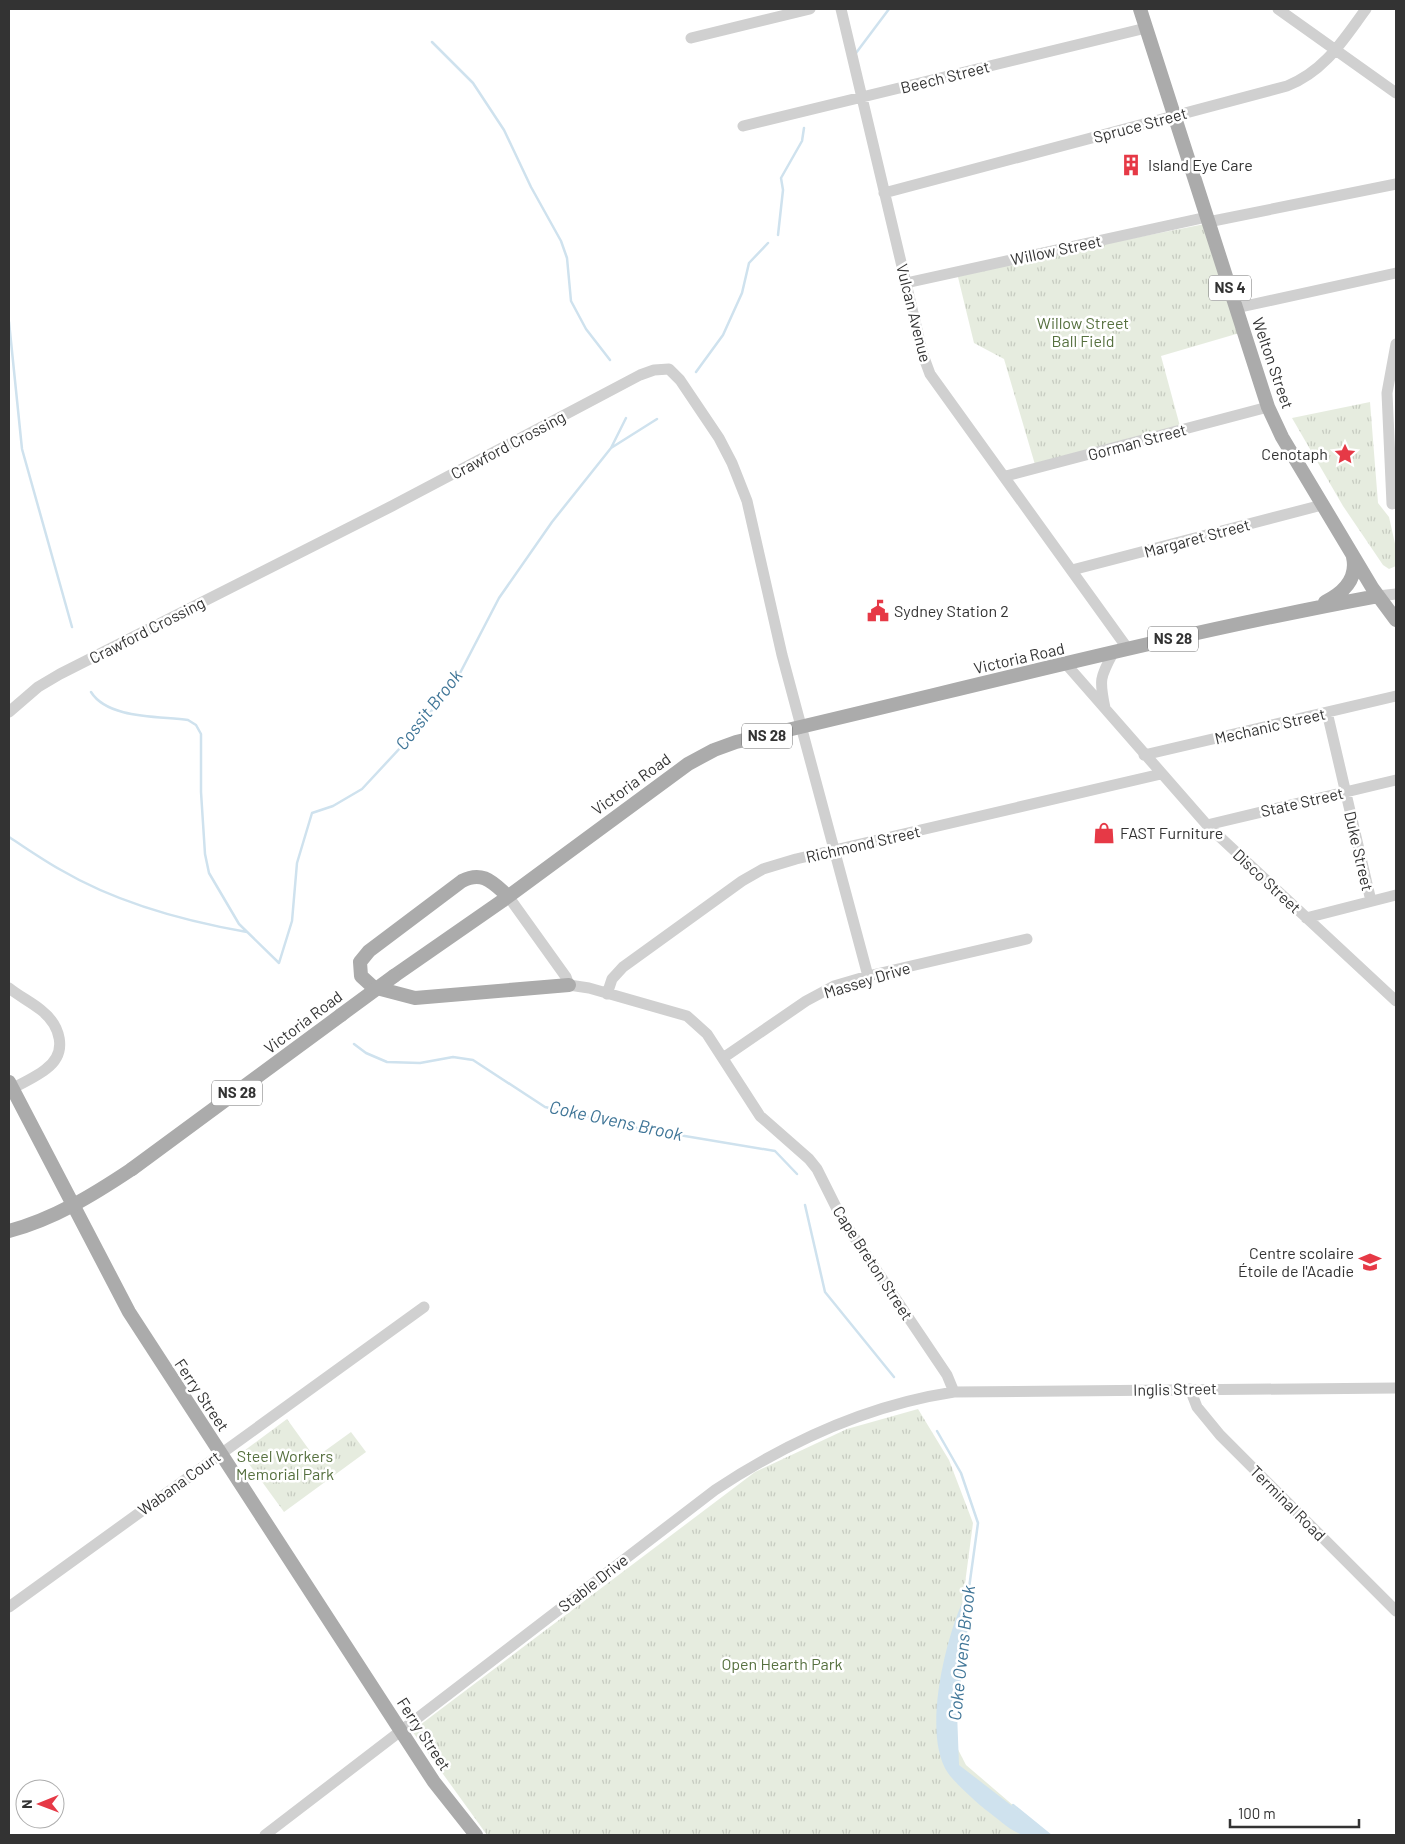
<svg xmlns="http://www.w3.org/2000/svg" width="1405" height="1844" viewBox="0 0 1405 1844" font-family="Barlow,sans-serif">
  <defs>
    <pattern id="park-tufts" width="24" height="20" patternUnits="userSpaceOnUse" patternTransform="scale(1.25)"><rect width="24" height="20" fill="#e6ecdf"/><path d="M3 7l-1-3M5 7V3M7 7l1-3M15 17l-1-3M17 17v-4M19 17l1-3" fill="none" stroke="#c6cbc0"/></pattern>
  </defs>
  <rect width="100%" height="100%" fill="#fff"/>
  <!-- park -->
  <path fill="url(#park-tufts)" d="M1210,223L1243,332L1161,356L1181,430L1036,468L1004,359L974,343L957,273Z
    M1370,402L1378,503L1389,517L1396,548V566L1389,569L1383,565L1343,506L1292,418Z
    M918,1409L949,1460L973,1523L948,1712L949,1732L966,1765L1048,1835H487L412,1731L755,1472L847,1429Z
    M287,1419L315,1458L351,1432L366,1452L284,1512L241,1453Z"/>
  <!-- water -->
  <path fill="#cfe2ee" d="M962,1603L968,1627L957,1712L959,1765L1050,1835C1042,1835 1027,1838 1020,1834C1008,1829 996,1817 986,1810C977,1803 954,1782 948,1773C922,1735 945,1642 962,1603Z"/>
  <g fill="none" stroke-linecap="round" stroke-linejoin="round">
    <!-- stream -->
    <path stroke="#cfe2ee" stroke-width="2.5" d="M432,42L473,83L504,130L531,187L561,241L567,258L571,301L586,329L610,360
      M856,53L889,9
      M778,235L783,190L781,178L802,141L804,128
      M9,322L22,449L72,627
      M696,372L723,335L742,293L749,263L768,243
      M611,448L626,418
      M91,692C108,719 158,716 188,720L196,725L201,734V792L205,854L209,873L239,924L279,963L292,921L297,863L312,813L333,806L362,789L414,733L458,677L499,598L552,522L611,448L657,419
      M9,837C26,848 43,860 61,870C117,903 184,921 247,932
      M354,1044L366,1053L387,1062L420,1063L453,1057L473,1060L545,1107L637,1128L775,1151L797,1174
      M805,1205L825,1292L894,1377
      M937,1431L961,1473L978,1523L965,1617
      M1013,1805L1050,1835"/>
    <!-- minor -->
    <path stroke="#d0d0d0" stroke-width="11" d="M841,9L923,355L930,374L1128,649
      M1278,9L1396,93
      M691,38L810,9
      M743,126L1146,28
      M884,193L1287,86C1325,71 1343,40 1366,9
      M1208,222L1396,184
      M906,283L1207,217
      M1236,308L1396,273
      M1396,344L1387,393L1392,504L1396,503
      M1006,476L1268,407
      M1072,570L1322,505
      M1378,596L1396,594
      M1066,664L1207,825L1396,1001
      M1105,708C1099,680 1100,677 1113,653
      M9,712L38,687L60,674L392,506L640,375L654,370L669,369L680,380L719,438L732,463L747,501L782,655L868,976
      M1327,712L1371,901
      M1144,755L1396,696
      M1207,825L1396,780
      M508,896L566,977L569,985L589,988L687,1016L707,1034L760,1116L809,1159L817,1169L842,1219L947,1375L954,1392
      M1306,918L1396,895
      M9,988C19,996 31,1002 41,1010C60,1025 69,1052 46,1069C36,1077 21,1084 9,1090
      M607,994L612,979L623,967L742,881L763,869L796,859L1161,774
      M723,1058L806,1001L834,986L868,976L1027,939
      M1190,1389L1197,1407L1220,1435L1396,1611
      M9,1607L424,1307
      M265,1835L715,1490C786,1443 868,1405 954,1392L1396,1388"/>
    <!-- major -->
    <path stroke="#ababab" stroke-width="14" d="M1140,9L1268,407L1282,437L1373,589L1396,620
      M1325,602C1343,593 1358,579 1353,557
      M508,896C493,883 483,870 462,881L369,951L360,962L361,976L373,987L415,998L569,985
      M394,976L502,901L688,764L714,750L736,742C949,693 1162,636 1378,596
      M9,1082L129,1312L434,1782L476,1835
      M132,1169L341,1015"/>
    <!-- major-bridge -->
    <path stroke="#ababab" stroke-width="14" d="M341,1015L394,976
      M9,1231C54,1219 93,1195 132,1169"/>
  </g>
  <!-- icons -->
  <defs>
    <g id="building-bare" transform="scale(1.725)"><path d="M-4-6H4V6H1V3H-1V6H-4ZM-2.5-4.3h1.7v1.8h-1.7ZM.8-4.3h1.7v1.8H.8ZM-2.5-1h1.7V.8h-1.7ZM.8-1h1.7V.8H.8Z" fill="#e63946" stroke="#fff" stroke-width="2.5" paint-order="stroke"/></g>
    <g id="sight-bare" transform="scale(1.725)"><path d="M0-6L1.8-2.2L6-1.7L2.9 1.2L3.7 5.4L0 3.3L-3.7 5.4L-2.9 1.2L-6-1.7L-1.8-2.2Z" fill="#e63946" stroke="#fff" stroke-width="2.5" paint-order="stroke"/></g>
    <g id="civic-bare" transform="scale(1.725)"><path d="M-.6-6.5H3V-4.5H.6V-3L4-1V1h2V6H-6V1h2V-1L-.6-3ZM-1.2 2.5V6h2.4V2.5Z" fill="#e63946" stroke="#fff" stroke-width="2.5" paint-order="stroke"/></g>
    <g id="shop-bare" transform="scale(1.725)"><path d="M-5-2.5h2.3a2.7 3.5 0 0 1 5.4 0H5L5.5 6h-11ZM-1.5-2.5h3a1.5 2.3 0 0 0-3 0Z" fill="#e63946" stroke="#fff" stroke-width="2.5" paint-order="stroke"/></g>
    <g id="school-bare" transform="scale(1.725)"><path d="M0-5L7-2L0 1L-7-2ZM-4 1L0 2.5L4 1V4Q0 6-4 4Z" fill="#e63946" stroke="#fff" stroke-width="2.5" paint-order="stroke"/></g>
  </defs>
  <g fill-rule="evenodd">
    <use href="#building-bare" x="1131" y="165"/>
    <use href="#sight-bare" x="1345" y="454"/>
    <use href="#civic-bare" x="878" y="611"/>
    <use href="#shop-bare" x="1104" y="833"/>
    <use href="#school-bare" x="1370" y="1262"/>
  </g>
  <g text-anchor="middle" stroke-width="5" stroke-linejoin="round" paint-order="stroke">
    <!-- shield labels -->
    <g fill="#fff" stroke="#707070" stroke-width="1">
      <rect x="1209" y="275.5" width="42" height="25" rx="4"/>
      <rect x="1148" y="626.5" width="50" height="25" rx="4"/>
      <rect x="742" y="723.5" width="50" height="25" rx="4"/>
      <rect x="212" y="1080.5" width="50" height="25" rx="4"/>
    </g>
    <g font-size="15" font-weight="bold" fill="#333">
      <text x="1230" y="293">NS 4</text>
      <text x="1173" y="644">NS 28</text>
      <text x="767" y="741">NS 28</text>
      <text x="237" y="1098">NS 28</text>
    </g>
    <!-- street labels -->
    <g font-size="16" fill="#333" stroke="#fff">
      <text transform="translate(945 77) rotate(-14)" y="6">Beech Street</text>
      <text transform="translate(1140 125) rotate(-15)" y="6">Spruce Street</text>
      <text transform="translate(1056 250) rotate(-12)" y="6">Willow Street</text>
      <text transform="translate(914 313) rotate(76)" y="6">Vulcan Avenue</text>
      <text transform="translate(1273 363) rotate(71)" y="6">Welton Street</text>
      <text transform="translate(1137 442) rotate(-15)" y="6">Gorman Street</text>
      <text transform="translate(508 445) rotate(-28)" y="6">Crawford Crossing</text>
      <text transform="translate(1197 538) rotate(-15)" y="6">Margaret Street</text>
      <text transform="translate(147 630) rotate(-27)" y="6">Crawford Crossing</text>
      <text transform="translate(1019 658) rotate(-13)" y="6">Victoria Road</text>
      <text transform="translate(1270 726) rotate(-13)" y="6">Mechanic Street</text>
      <text transform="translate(631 784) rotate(-36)" y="6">Victoria Road</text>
      <text transform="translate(1302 802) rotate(-13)" y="6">State Street</text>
      <text transform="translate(863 844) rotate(-13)" y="6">Richmond Street</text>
      <text transform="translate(1359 851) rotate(77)" y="6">Duke Street</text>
      <text transform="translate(1267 881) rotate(43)" y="6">Disco Street</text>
      <text transform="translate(867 980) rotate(-17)" y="6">Massey Drive</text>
      <text transform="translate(303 1022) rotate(-37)" y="6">Victoria Road</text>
      <text transform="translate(873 1263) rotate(57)" y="6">Cape Breton Street</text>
      <text transform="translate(1175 1389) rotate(-1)" y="6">Inglis Street</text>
      <text transform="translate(202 1395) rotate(56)" y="6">Ferry Street</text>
      <text transform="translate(179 1483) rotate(-36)" y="6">Wabana Court</text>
      <text transform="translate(1288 1503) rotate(45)" y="6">Terminal Road</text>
      <text transform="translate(593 1583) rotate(-38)" y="6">Stable Drive</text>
      <text transform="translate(424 1734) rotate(57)" y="6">Ferry Street</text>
    </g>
    <!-- poi labels -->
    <g font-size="16" fill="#333" stroke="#fff" text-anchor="start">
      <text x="1148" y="171">Island Eye Care</text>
      <text x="1328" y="460" text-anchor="end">Cenotaph</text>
      <text x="894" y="617">Sydney Station 2</text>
      <text x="1120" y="839">FAST Furniture</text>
      <text x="1354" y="1259" text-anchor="end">Centre scolaire<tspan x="1354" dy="18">Étoile de l'Acadie</tspan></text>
    </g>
    <!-- park labels -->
    <g font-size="16" fill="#56703f" stroke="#fff">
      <text x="1083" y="329">Willow Street<tspan x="1083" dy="18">Ball Field</tspan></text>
      <text x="285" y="1462">Steel Workers<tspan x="285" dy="18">Memorial Park</tspan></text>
      <text x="782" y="1670">Open Hearth Park</text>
    </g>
    <!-- water labels -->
    <g font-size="18" font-style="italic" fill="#3f7597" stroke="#fff">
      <text transform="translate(429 710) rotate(-52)" y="6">Cossit Brook</text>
      <text transform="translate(616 1121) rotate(12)" y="6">Coke Ovens Brook</text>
      <text transform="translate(962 1653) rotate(-84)" y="6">Coke Ovens Brook</text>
    </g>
  </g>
  <!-- border -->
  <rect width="1405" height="1844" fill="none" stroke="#333333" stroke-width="20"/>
  <!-- north arrow -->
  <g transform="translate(40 1804) rotate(269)"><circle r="24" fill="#ffffff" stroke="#adadad"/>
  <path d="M0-4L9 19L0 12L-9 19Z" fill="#e63946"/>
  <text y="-8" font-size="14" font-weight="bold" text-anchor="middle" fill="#333333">N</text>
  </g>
  <!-- scale -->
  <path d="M1230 1819v8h129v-8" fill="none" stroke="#333333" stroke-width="2.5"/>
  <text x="1238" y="1819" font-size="15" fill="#333333" stroke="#ffffff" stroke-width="4" paint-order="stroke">100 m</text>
</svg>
